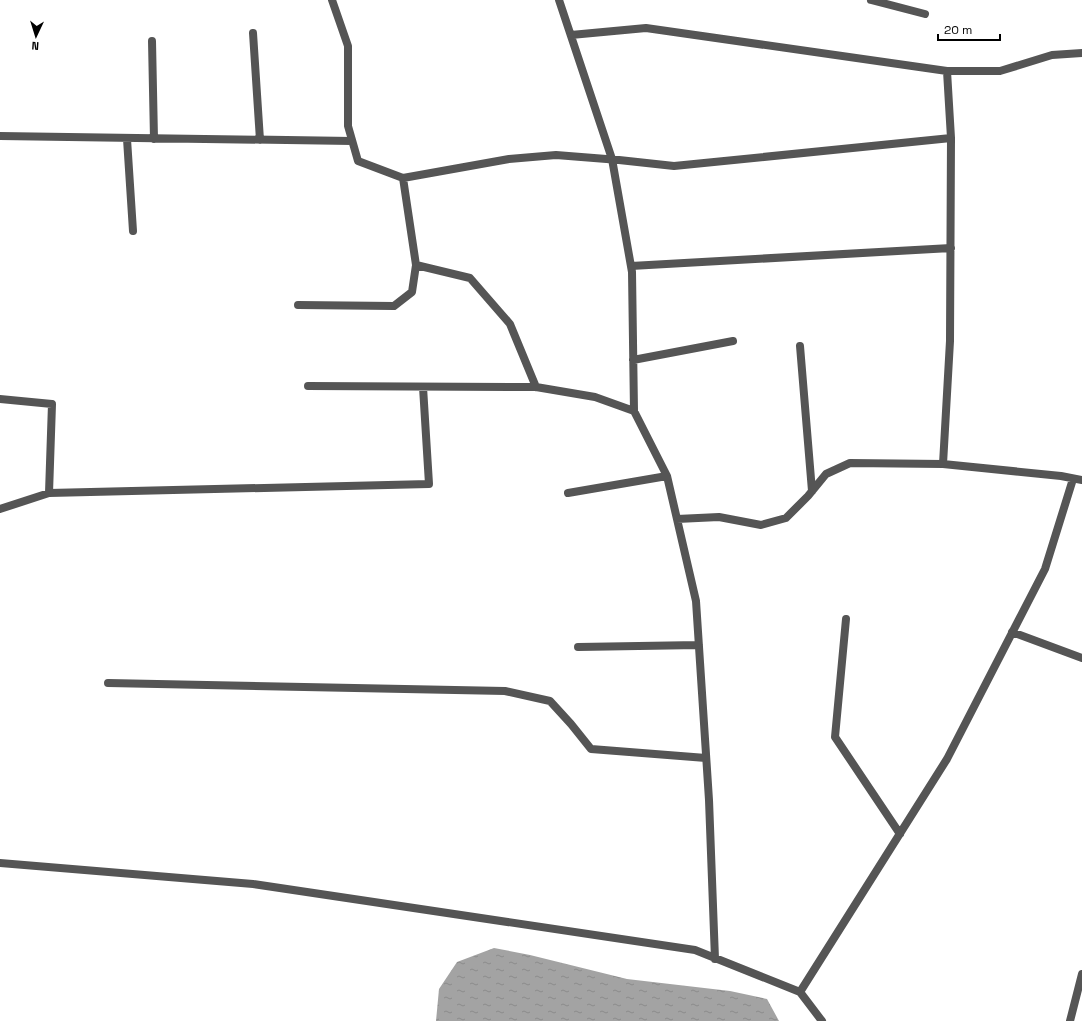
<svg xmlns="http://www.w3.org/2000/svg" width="1082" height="1021" viewBox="0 0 1082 1021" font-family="'Space Grotesk',sans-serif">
  <defs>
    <pattern id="water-ripples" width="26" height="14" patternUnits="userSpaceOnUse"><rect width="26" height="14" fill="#a3a3a3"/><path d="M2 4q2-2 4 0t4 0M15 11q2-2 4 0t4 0" fill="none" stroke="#8b8b8b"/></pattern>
  </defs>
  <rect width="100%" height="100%" fill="#fff"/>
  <!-- water -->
  <path fill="url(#water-ripples)" d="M494,948L530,955L627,979L730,991L767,999L779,1021H436L439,989L457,962Z"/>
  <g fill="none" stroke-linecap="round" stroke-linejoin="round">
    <!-- minor -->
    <path stroke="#555" stroke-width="8" d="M332,0L348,46V126L358,161L403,178L416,265L470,278L510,324L536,387
      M559,0L612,159L632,272L634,411
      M871,0L925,14
      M253,33L260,140
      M571,35L646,28L947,71H1000L1052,55L1082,53
      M152,41L154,139
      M0,136L352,141
      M127,139L133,231
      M403,178L509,159L556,155L619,160L674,166L951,138
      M631,266L951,248
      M298,305L394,306L412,292L416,265
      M800,346L812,491
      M633,360L733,341
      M308,386L536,387L595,397L634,411L667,476L696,601L709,800L715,959
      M0,399L52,404L49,493
      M943,464L950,341L951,138L947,71
      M568,493L667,476
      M0,509L49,493L429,484L423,387
      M677,519L719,517L761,525L786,518L808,496L826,474L850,463L943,464L1061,476L1082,480
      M846,619L835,737L900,834
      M1012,632L1082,658
      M578,647L699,645
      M108,683L505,691L550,701L571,724L591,749L706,758
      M0,863L253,884L695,950L800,992L822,1021
      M800,992L947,759L1045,569L1073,479
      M1070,1021L1082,974"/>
  </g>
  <!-- north arrow -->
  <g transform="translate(36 36) rotate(184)" stroke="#ffffff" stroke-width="3" paint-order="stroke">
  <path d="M0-3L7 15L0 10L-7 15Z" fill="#000000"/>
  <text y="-6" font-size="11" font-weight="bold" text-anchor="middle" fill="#000000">N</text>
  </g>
  <!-- scale -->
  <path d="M938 34v6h62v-6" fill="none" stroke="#000000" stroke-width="2"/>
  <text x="944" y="34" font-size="12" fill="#000000" stroke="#ffffff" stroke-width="3" paint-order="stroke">20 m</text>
</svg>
